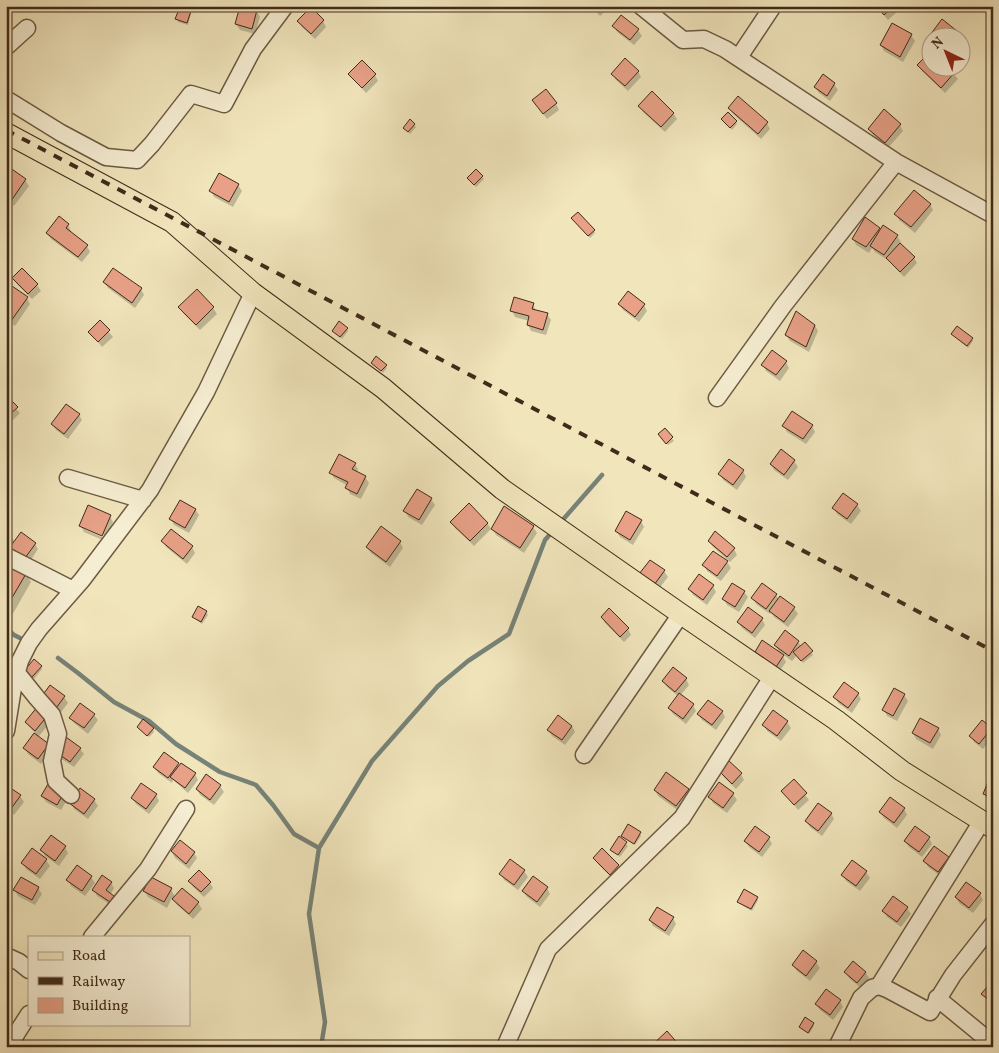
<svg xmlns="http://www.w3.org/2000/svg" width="999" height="1053" viewBox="0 0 999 1053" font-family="Vollkorn,serif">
  <rect width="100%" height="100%" fill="#f1e5bc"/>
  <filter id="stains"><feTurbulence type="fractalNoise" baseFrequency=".004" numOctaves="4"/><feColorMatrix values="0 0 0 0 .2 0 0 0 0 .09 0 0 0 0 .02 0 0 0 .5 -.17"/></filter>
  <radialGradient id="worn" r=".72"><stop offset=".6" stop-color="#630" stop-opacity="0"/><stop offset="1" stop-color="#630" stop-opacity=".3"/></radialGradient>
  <!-- shadow -->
  <path fill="#0003" d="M591,6H611L600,16Z
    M876,6H897L899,10L888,20Z
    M257,11L260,17L255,34L240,30L236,24Z
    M190,12L191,14L188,25L178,22L177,19Z
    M299,21H323L326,27L315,39L302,27Z
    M942,21L956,32L960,38H932V43L929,39Z
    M614,26L638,30L642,36L634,45L617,32Z
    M911,35L915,41L903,62L884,51L881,45Z
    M919,65L932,68H949L958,79L945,93L922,71Z
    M638,71L641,77L628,91L616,80L612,74Z
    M350,75H375L378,81L366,93Z
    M834,84L838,90L830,101L819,93L815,87Z
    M534,101L556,104L559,110L547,119Z
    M640,106L673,113L677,119L665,132L643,112Z
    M729,108L767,123L770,129L761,139L733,114Z
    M722,119L736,122L737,124L732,130Z
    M414,125L416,127L410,134L404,128Z
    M900,125L903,131L888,148L873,135L869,129Z
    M6,167L25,180L29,186L14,206L6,200Z
    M476,171L484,179L476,187L470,181Z
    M220,175L238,185L242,191L233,207L214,197L211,191Z
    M930,204L933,210L915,233L899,220L896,214Z
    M574,221L594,231L595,233L590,238Z
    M68,225L71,231L70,233L87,246L90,252L82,262L51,239L47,233Z
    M883,227L897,236L901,242L899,244L914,258L917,263L904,277L889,261L875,252L872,248L869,253L856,245L853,239L879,229L881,231Z
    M22,270L37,285L41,291L32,299L17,284L14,278Z
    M104,282L141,289L144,295L135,308L108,288Z
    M197,291L213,308L217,314L200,330L183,313L180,307Z
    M6,296L27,298L30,304L15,326L6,320Z
    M533,304L536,311L547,314L551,320L546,335L531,331L528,325L529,321L515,317L512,311Z
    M619,304L644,305L647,311L639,322L623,310Z
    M100,322L113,337L102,347L90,332Z
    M815,325L818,331L809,352L790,341L786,335Z
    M347,329L348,331L342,339L333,331Z
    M952,334L972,339L973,341L968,348Z
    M786,362L789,368L780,381L766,371L763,365Z
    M374,365L386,366L387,368L383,373Z
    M6,397L20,413L8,425L6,423Z
    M79,415L82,420L68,439L56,430L52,424Z
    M784,426H812L815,432L806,444L787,432Z
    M665,430L674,441L668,445L661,437Z
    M794,461L798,467L788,480L774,470L771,464Z
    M355,464L358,469L357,472L365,477L369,483L361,499L350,494L347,488L348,486L334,478L331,473Z
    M743,471L746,477L737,490L723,480L720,474Z
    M418,491L431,499L435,505L422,525L408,517L405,511Z
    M843,495L857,505L861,511L851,524L837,514L834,508Z
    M195,509L199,515L189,533L174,525L171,519Z
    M110,516L113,522L107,536L84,527V529L106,539L105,541L84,532L81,526Z
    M641,521L644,527L633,545L620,537L616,531Z
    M452,522L487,523L491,529L474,546L455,528Z
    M533,527L537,533L524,553L496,535L493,529Z
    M6,532L10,535L15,542L35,544L38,549L29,563L15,553L11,545L6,551Z
    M163,541L192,547L195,553L187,564L166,547Z
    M709,541L734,549L737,555L730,562L713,547Z
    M400,542L403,548L390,567L371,553L367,547Z
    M714,552L727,562L731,568L721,581L707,571L704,565Z
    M6,561L26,573L31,582L10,619L6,617Z
    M651,561L664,571L668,577L658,590L644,580Z
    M713,586L716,592L707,605L693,595L689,589Z
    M744,592L748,597L739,612L727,605L724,599Z
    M776,595L779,600L794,608L798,614L788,627L774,617L771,612L770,614L756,604L753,598Z
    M206,612L208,615L202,624L193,617Z
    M602,617L628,629L631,635L624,642L605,623Z
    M762,619L765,625L755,638L742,628L738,622Z
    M785,632L798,642L801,646L804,643L813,655L803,663L797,655L792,661L781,653L786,662L779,672L760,658L756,652L781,655L775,645Z
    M41,666L42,669L34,679L27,673Z
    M686,679L689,685L680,696L693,705L696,711L686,724L673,714L669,708L678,696L667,687L663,681Z
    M895,690L904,695L908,701L897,721L887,716L884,710Z
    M858,694L861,699L852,713L838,703L835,697Z
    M64,697L68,703L58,716L44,706Z
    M38,708L51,722L38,737L51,750L41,764L28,754L25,748L35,733L26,723Z
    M722,711L725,717L716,730L702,720L698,714Z
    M94,715L98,720L88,734L74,723L71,718Z
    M787,722L791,728L781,741L767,731L764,725Z
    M572,726L575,732L565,745L552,736L548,730Z
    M138,727L153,729L154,732L149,737Z
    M938,729L941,735L933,749L916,739L913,733Z
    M991,729L993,737L983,749L974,742L971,736Z
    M80,749L84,754L74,767L60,758L57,752Z
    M178,764L179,766L195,774L198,780L188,793L173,780L172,783L158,773L154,767Z
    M719,770L741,774L744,780L736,789L723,776Z
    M207,776L220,786L224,792L214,805L200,795L197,789Z
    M993,779V802L988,800L985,794Z
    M794,781L809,800L798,810L783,791Z
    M719,784L733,794L737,800L727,813L713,803L710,797Z
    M49,786L67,800L61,810L46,802L42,796Z
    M6,787L20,796L24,802L14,815L6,810Z
    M688,789L692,795L680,812L658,796L655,790Z
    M156,795L159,801L149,814L136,804L132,798Z
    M94,800L98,806L88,819L74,809L71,803Z
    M904,809L907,815L897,828L884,818L880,812Z
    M831,813L834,819L822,836L810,827L806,821Z
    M640,833L641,836L635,845L622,836Z
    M619,838L628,846L620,857L612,850Z
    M769,838L772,844L762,857L749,847L745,841Z
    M929,838L932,844L922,857L909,847L905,841Z
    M65,847L68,853L59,866L45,856L42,850Z
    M935,848L948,858L952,864L942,877L928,867L925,861Z
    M172,852L194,853L197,858L189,869L175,858Z
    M594,858L618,866L621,872L614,880L598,864Z
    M46,860L50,866L40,879L26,869L23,863Z
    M511,861L524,871L528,877L518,890L504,880L501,874Z
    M78,867L91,877L95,883L85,896L71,886L68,880Z
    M866,872L870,878L860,891L846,881L843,875Z
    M21,878L38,888L42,894L35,905L18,896L15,890Z
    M190,881L210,883L213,888L204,897L193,887Z
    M111,883L114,888L110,895L117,902L114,907L97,896L94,890Z
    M547,888L550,894L540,907L527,897L523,891Z
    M171,889L175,897L182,889L198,903L202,909L193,919L177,905L172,898L167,908L148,897L144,891Z
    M980,894L983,900L973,913L959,903L956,897Z
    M757,897L758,900L752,911L740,904L738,902Z
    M907,908L911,914L901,927L887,917L884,911Z
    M673,918L676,924L669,936L653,926L650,920Z
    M803,952L816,962L820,968L810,981L797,971L793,965Z
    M846,972H865L869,978L861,988L849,978Z
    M840,1001L843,1007L833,1020L820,1010L816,1004Z
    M813,1024L814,1026L809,1034L800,1027Z"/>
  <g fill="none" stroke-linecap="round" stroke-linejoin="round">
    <!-- stream -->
    <path stroke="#778378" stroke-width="4.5" d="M560,523L602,475
      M6,627L14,635L20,638
      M58,658L78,673L114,702L149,721L176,744L220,772L256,785L273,805L294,834L319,848
      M321,1047L325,1022L309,914L319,848L372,761L438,686L468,661L509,634L545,540L553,531"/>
  </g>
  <!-- building -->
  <path fill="#e8a187" stroke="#402b1a" d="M240,6L257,10L252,29L235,24Z
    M877,6H894L884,15Z
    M180,7L191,11L187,23L175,19Z
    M311,7L324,20L311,34L297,21Z
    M621,15L639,29L630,40L612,26Z
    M942,19L957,31L952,38H932V42L927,39Z
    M892,23L912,34L900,57L880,45Z
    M932,50V68H950L955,72L941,88L917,65Z
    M625,58L639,71L625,86L611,74Z
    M362,60L376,74L362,88L348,74Z
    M823,74L835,83L827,96L814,87Z
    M546,89L557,103L543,114L532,100Z
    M652,91L674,113L661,127L638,106Z
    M738,96L768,122L758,134L728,108Z
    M884,109L901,124L885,143L868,129Z
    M728,112L737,121L730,128L721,119Z
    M410,119L415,124L408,132L403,128Z
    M6,165L26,179L11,201L6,198Z
    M476,169L483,176L474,185L467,178Z
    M219,173L239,184L229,202L209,191Z
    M914,190L931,204L911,227L894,214Z
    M578,212L595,230L588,236L571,218Z
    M59,216L69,224L66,228L88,245L78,257L46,233Z
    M865,217L880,228L866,247L852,239Z
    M883,225L898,235L884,255L870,246Z
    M900,243L915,257L900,272L886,258Z
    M22,268L38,284L28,294L12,278Z
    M113,268L142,288L132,303L103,282Z
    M12,286L28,297L11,321L6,317V294Z
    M197,289L214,307L196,325L178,307Z
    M628,291L645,304L635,317L618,304Z
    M514,297L534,303L532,309L548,313L543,330L527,325L529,316L510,311Z
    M796,311L815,325L806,347L785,335Z
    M100,320L110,330L98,342L88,332Z
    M339,321L348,328L340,337L332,331Z
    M957,326L973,338L967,346L951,334Z
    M772,350L787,361L776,375L761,365Z
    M376,356L387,365L381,371L371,363Z
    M6,395L18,407L6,418Z
    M66,404L80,414L64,434L51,424Z
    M792,411L813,425L803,439L782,426Z
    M665,428L673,437L666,444L658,434Z
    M781,449L795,460L784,475L770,464Z
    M339,454L356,463L352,469L366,476L357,494L345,488L348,482L329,473Z
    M729,459L744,470L733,485L718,474Z
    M417,489L432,498L419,520L403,511Z
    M843,493L858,504L847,519L832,508Z
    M180,500L196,509L185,528L169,519Z
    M469,503L488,523L470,541L450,522Z
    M88,505L111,515L102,536L79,526Z
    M504,506L534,526L520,548L491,529Z
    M626,511L642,520L630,540L615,531Z
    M381,526L401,541L386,562L366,547Z
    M171,529L193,546L183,559L161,541Z
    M6,530L11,534L6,540Z
    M715,531L735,548L727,557L708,541Z
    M21,532L36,543L25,558L10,547Z
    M713,551L728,561L717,576L702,565Z
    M6,560L27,572L6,608Z
    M650,560L665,570L654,585L639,574Z
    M699,574L714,585L703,600L688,589Z
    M732,583L745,591L735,607L722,599Z
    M762,583L777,594L766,609L751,598Z
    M780,596L795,607L784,622L769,611Z
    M198,606L207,611L201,622L192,617Z
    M748,607L763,618L752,633L737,622Z
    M609,608L629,628L620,637L601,617Z
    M785,630L799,641L789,656L774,645Z
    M762,640L784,655L776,667L755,652Z
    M805,642L813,651L801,661L793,652Z
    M34,659L42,666L32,677L24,671Z
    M673,667L687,678L675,692L662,681Z
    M844,682L859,693L848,708L833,697Z
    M50,685L65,696L54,711L39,700Z
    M894,688L905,694L893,716L882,710Z
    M679,693L694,704L683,719L668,708Z
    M708,700L723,711L712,725L697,714Z
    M80,703L95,714L84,728L69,718Z
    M38,706L48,715L35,731L25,722Z
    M773,710L788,721L777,736L762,725Z
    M558,715L572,726L562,740L547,730Z
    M920,718L939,728L930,743L912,733Z
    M143,719L154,728L147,736L137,727Z
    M982,720L992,728L979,744L969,736Z
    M34,733L49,744L38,759L23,748Z
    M66,737L81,748L70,762L56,752Z
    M164,752L179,763L168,778L153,767Z
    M728,760L742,773L732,784L718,770Z
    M181,763L196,773L185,788L170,777Z
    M666,772L689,789L676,806L654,790Z
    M206,774L221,785L210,800L196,789Z
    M990,777L993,778V798L983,794Z
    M794,779L807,793L794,805L781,791Z
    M719,782L734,793L723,808L708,797Z
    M141,783L157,794L146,809L131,798Z
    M48,784L64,793L57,805L41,796Z
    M6,785L21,795L10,810L6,807Z
    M80,788L95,799L84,814L69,803Z
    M890,797L905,808L894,823L879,812Z
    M818,803L832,813L818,831L805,821Z
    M628,824L641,832L634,844L621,836Z
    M755,826L770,837L759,852L744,841Z
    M915,826L930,837L919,852L904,841Z
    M51,835L66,846L55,861L40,850Z
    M619,836L627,842L618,855L610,850Z
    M180,840L195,852L186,864L171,851Z
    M934,846L949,857L938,872L923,861Z
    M32,848L47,859L36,874L21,863Z
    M602,848L619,865L610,875L593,858Z
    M510,859L525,870L514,885L499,874Z
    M852,860L867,871L856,886L841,875Z
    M77,865L92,876L82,891L66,880Z
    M199,870L211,882L201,892L188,881Z
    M102,875L112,882L106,890L114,896L110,902L92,890Z
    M533,876L548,887L537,902L522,891Z
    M21,877L39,887L32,900L13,890Z
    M151,877L172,888L164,902L143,891Z
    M966,882L981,893L969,908L955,897Z
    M182,888L199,902L189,914L172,899Z
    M744,889L758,897L751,909L737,902Z
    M893,896L908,907L897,922L882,911Z
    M657,907L674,917L665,931L649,920Z
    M993,949V964L987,961Z
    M803,950L817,961L806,976L792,965Z
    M853,961L866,972L857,983L844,972Z
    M988,986L993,989V1003L981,994Z
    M826,989L841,1000L830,1015L815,1004Z
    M805,1017L814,1023L808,1033L799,1027Z
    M667,1031L681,1047H650Z"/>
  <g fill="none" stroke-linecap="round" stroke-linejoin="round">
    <!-- minor casing -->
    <g stroke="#6c5a42" stroke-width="19">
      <path id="minor" d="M641,6L683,40L704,39L725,49L896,162L993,215
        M6,47L27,28
        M739,57L773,6
        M6,99L61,133L106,157L137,160L152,144L191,94L224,104L253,49L285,6
        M717,398L783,306L896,162
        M68,478L143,500
        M6,556L73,590
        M17,673L37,698L52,715L58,734L52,761L56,781L71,795
        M6,731L14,682L20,661L29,643L39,629L82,580L150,490L206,392L253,293
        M584,755L681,614
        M92,937L148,869L186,809
        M6,956L19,962L29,970
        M879,986L982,821
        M937,998L993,1044
        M8,1047L29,1014
        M505,1047L548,949L682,818L772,677
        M837,1047L861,998L872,988L879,986L887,989L930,1012L953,975L993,924"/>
    </g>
    <!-- major casing -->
    <g stroke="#402b1a" stroke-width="22">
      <path id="major" d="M6,133L172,222L253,293L383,388L502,489L681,614L836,720L902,771L993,828"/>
    </g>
    <!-- minor -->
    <use href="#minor" stroke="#f6eed3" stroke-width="16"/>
    <!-- major -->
    <use href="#major" stroke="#f1e5bc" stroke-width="20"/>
    <!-- rail -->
    <path stroke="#402b1a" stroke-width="4" stroke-dasharray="9 9" stroke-linecap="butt" d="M6,130L993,651"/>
  </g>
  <!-- margin -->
  <rect width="999" height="1053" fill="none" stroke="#f1e5bc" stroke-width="25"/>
  <rect x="8" y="8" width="984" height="1038" fill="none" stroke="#402b1a" stroke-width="2.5"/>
  <rect x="12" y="12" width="974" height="1028" fill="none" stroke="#402b1a"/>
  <!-- legend -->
  <rect x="28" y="936" width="162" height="90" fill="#f6eed3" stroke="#ada089"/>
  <rect x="38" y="952" width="25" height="8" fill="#f1e5bc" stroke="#ada089"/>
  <text x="72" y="960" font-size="15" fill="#402b1a">Road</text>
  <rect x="38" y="977" width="25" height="8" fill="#402b1a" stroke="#ada089"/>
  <text x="72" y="986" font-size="15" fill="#402b1a">Railway</text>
  <rect x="38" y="998" width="25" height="15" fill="#e8a187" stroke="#ada089"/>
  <text x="72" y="1010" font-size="15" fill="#402b1a">Building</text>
  <!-- north arrow -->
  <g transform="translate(946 52) rotate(317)"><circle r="24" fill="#f6eed3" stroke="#ada089"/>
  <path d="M0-4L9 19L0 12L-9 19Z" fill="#8f2418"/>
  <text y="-8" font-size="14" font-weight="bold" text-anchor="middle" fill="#402b1a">N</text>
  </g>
  <rect width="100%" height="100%" filter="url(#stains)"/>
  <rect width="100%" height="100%" fill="url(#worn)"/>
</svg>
